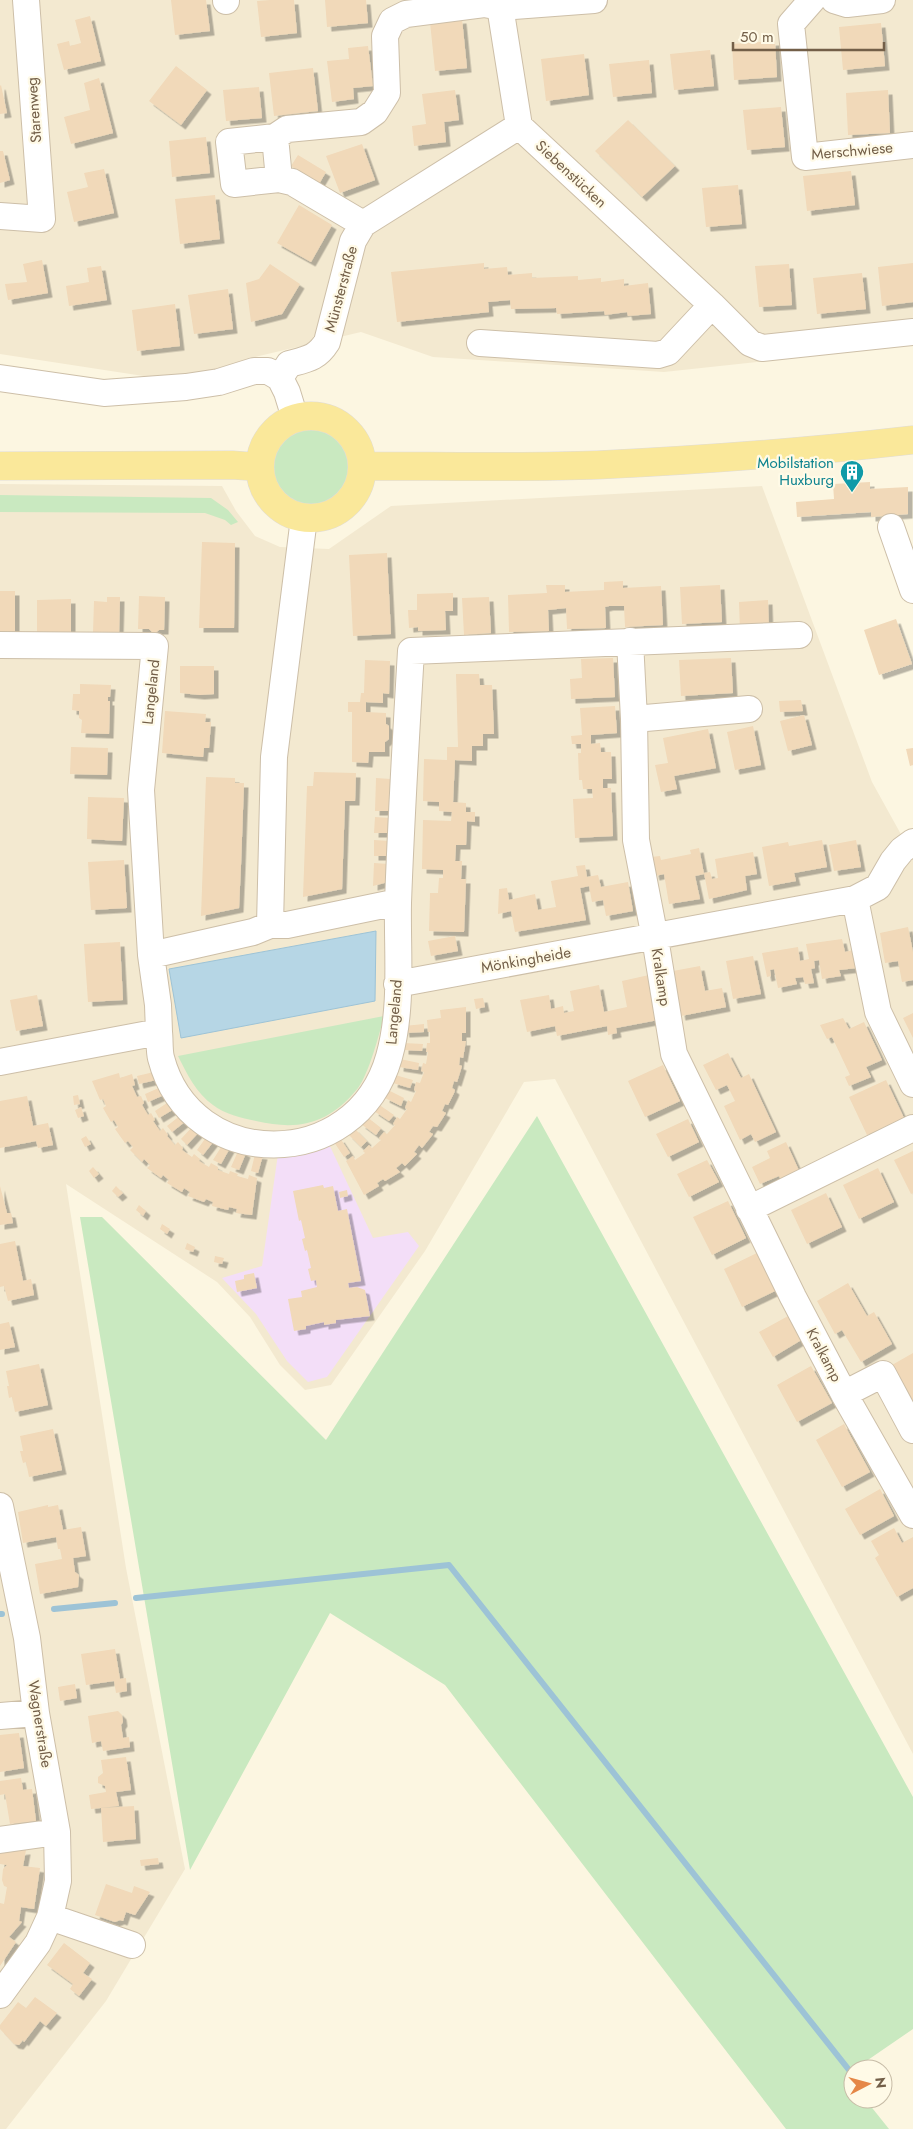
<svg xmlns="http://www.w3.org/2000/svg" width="913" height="2129" viewBox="0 0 913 2129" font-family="Jost,sans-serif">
  <defs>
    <filter id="shadow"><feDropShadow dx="4.5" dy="4.5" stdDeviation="0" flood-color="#0004"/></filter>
  </defs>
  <rect width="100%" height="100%" fill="#fcf6e1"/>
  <!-- residential -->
  <path fill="#f3e9d0" d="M0,0H913V345L664,372L433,357L361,332L259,356L176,381L0,354Z
    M0,484L222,486L236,511L255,536L280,547L329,549L391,506L762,486L872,782L913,856V1754L555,1079L524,1082L425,1251L331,1385L305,1390L280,1365L250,1317L217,1282L66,1184L126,1568L185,1869L106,2001L6,2129H0Z"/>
  <!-- education -->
  <path fill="#f3def8" d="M328,1142L373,1238L408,1232L419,1246L327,1377L308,1382L287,1361L256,1314L222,1278L262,1266L278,1154Z"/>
  <!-- green -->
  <path fill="#c9e9c0" d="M273 467a39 39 0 1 1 78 0a39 39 0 1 1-78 0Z
    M0,495L211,498L228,510L238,522L231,525L225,520L205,513L0,512Z
    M384,1016C379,1035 369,1073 358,1088C329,1124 299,1131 256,1121C241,1118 225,1114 213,1105C196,1093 187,1074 178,1056Z
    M537,1116L913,1797V2029L846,2075L853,2084V2099H865L889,2129H786L445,1685L330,1613L190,1870L80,1217H102L326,1440Z"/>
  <!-- water -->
  <path fill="#b6d6e5" stroke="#9dc3d6" d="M376,931L375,1001L181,1038L169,969Z"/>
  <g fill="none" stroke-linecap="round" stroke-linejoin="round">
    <!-- stream -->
    <path stroke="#9dc3d6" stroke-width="6" d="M136,1598L449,1565L853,2075
      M54,1609L115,1603
      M0,1614H2"/>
  </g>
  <!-- building -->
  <path fill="#f1d9b9" filter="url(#shadow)" d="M171,0H206L210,31L175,35Z
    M270,0H294L297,33L261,37L257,1Z
    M325,0H366L368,23L327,27Z
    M90,16L101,61L64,70L57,44L69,41L70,46L81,43L75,20Z
    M462,19L467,68L435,71L430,22Z
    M881,23L885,66L843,70L839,27Z
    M775,41L777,77L734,80L732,44Z
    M368,46L373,86L353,88L354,99L332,102L327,61L349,59L348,48Z
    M710,50L714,86L674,90L670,54Z
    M584,54L589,95L546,101L541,59Z
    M649,60L652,93L613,97L609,64Z
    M176,66L207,90L181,125L149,101Z
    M313,68L318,111L274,116L269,73Z
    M99,78L113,133L71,144L64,117L90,110L84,83Z
    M1,85L7,113L0,114V86Z
    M259,87L262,118L226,121L223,90Z
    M455,90L459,120L444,122L446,142L414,146L412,126L426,124L422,94Z
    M888,90L890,133L848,135L846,93Z
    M781,107L785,147L747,150L743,110Z
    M628,120L675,166L642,197L595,151Z
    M206,137L210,173L172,177L169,141Z
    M362,144L375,180L340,193L326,156Z
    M0,151H3L10,180L0,183Z
    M298,155L326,172L319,184L291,166Z
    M104,169L114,213L74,222L67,192L88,187L84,173Z
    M851,171L855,205L807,211L803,176Z
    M738,185L742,224L706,227L702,188Z
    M215,195L220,239L180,244L175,199Z
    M299,205L332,225L311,262L277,243Z
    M42,260L48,293L8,300L5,284L27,282L23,264Z
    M484,263V269L507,267L508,275L532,273V278L578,276V280L601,278V282L624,279V286L648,283L651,314L628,316L627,312L605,315L604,311L557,314L556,308L511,309L510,300L488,302L489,312L397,322L391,272Z
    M913,263V302L882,306L878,267Z
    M270,264L300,284L282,314L251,322L246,283L259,279Z
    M789,264L792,305L759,307L755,266Z
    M101,266L107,300L69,306L66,286L89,282L87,268Z
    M862,273L866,309L817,314L813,278Z
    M228,289L233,329L194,334L188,295Z
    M175,304L180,346L137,351L132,310Z
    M870,482V489L908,487V514L871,517V512L797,517L796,502L834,499L833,484Z
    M202,542L235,543L234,628H199Z
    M387,553L391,634L353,636L349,555Z
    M623,581V588L661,586L663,625L625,627L624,606H609L605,607L606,628L567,629L566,608L548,610L549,631L509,632L508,595L547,593L546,585H565V592L604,590V582Z
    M720,585L722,622L682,624L680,587Z
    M0,591H15V632H0Z
    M453,593V611H445L446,630L418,631V627L409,628L408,610H417V594Z
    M139,596L165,597L164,630H159L154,634L149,629H138Z
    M107,597H120L119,634L93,633L94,601L107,602Z
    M489,597L491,633L464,635L462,598Z
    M71,599V638H37V600Z
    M768,600L769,630L740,631L739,602Z
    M896,619L912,664L879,675L864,630Z
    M613,658L615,697L571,699L570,679L582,678L581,659Z
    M731,658L733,693L681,696L679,660Z
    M365,660L390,661L389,694L383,693V703L366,702V712L386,713V724L389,726V739L385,742V752H369L368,763L352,762V712H348V702H360L361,693H364Z
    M180,666H214V694L200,695L180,693Z
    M456,674H479L480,685H492L494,734H483V746H472V761L455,760L453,802L466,803V812H475V822L467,821L466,845H456L455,861H462L461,879H466L464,932L429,931L430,893H438L439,878H443V870L422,869L423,820L451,821L452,812L439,811V802L423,801L424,759L447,760V747H458Z
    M80,684L111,685L110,697H108V701H110L109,734L81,733L82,720L79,718V711L72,710L73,694H80Z
    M801,700L803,711L780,712L779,701Z
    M615,706L617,733L591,735V744L600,743L601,752H611L612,779H603V788H611L613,836L575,838L573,799L593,798L592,789H583L582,780H579L578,753H581V744H572L571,736L582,735L580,708Z
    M165,711L206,714L205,722H211L209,748H204L203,757L162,753Z
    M804,715L812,745L788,751L780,721Z
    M753,726L761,765L735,770L727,732Z
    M708,729L716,768L674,776L677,789L661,792L655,765L668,763L663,738Z
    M71,747L108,748L107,775L70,774Z
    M913,748V765L910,766L906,749Z
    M314,772L356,773L355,801H345L342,889L303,897L307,786H313Z
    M206,777L235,778V783H244L241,865L239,908L201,916Z
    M376,778L391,779L390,811H375Z
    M88,797L124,798L122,841L87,839Z
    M375,817L390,818V833H374Z
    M374,840L390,841L389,856H374Z
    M822,840L827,867L794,873L796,881L769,886L762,847L788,842L789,846Z
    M856,840L861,867L834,871L829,845Z
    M699,848L704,874L695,876L700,899L669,904L664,874L655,876L651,857L660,856L661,860L691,854L690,850Z
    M753,852L757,874L745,876L747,890L709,899L704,873L710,872L712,879L718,878L715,859Z
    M124,860L127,908L91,910L88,862Z
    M374,863L389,864L388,882L373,886Z
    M585,865L587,877L598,875L601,887L628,882L633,911L606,916L603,900L592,902L589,886L580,888L586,920L515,932L511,911L498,914L499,889L507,888L509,900L535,894L538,910L556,907L551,881L578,876L576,866Z
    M908,927L913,952V980L902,982L898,961L885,963L880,933Z
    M455,936L458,951L431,956L428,941Z
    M842,939L845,952L853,950L857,968L839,970L841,976L822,979L819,960L814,961L815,968L811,969L814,983L805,984L803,977L795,978L797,984L778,988L774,969L770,970L771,976L767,977L762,953L798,947L800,961L809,959L806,944Z
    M120,942L123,1000L88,1002L84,944Z
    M753,956L761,994L733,999L726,961Z
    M700,966L705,991L722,988L726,1007L681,1016L673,971Z
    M649,975L658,1020L616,1028L617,1033L608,1035L607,1026L557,1036L555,1026L527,1032L520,1000L549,995L551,1009L563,1006L564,1013L574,1011L570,991L599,985L604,1012L627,1007L622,981Z
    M37,995L43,1026L16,1031L10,1000Z
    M483,998L485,1007L476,1009L474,999Z
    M466,1007V1033H462V1041H466L463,1058L460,1057L459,1065L462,1066L457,1082L454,1081L452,1088L455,1090L454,1093L448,1105L445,1104L442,1111L446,1113L437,1127L433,1126L429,1132L433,1134L430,1138L422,1148L419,1145L414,1152L417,1154L405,1166L402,1163L396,1168L400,1172L385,1181L383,1179L377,1183L379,1186L364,1195L346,1161L353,1156L355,1160L365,1153L363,1151L369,1145L372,1148L381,1140L379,1138L384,1132L387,1134L395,1125L393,1124L397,1117L400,1119L407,1109L405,1108L408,1100L411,1102L416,1091L414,1090L416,1082L420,1083L424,1072L421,1071L423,1063L426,1064L428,1052H426L427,1043H430V1032H428L427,1020L441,1018L440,1010Z
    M913,1013V1038L903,1018Z
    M843,1018L849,1029L864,1022L882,1060L866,1067L871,1077L849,1086L845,1077L850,1075L832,1037L827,1039L820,1025Z
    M424,1024V1032L405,1033L404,1026Z
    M404,1043L423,1044L422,1051L404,1050Z
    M728,1053L741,1078L749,1074L776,1132L755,1142L751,1134L740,1140L724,1106L735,1101L727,1085L716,1090L703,1065Z
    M400,1059L419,1063L418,1070L399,1067Z
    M663,1065L680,1101L645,1117L628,1081Z
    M154,1072L156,1080L139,1084L137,1076Z
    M119,1073L120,1078L132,1074L135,1085L132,1086L137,1097L141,1096L144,1103L142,1105L148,1115L151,1113L155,1120L153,1121L160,1131L163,1128L168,1135L167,1136L175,1145L178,1142L183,1148L182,1150L192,1157L194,1154L200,1159L199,1161L209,1167L211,1163L218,1167V1170L229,1174L230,1171L238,1174L237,1176L248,1179L249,1175L257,1178L252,1215L236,1213L237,1209L229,1207L228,1210L212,1206L213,1202L206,1199L204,1202L188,1196L190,1192L184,1188L182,1192L167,1183L169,1180L163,1175L161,1178L147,1168L150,1165L144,1159L142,1162L130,1150L133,1147L128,1141L125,1143L115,1129L118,1127L114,1120L111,1122L103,1108L106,1106L103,1099L100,1100L92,1081Z
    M395,1075L413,1080L410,1088L393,1083Z
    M886,1080L904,1118L867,1135L849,1097Z
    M161,1087L164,1095L148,1102L145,1094Z
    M388,1090L404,1098L401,1106L385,1098Z
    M78,1095L80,1104L74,1105L73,1096Z
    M27,1096L33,1126L48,1123L53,1145L38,1148L36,1141L0,1148V1101Z
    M170,1101L174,1109L159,1118L155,1111Z
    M378,1104L394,1115L389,1121L374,1111Z
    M81,1107L84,1116L78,1118L75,1110Z
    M181,1115L186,1121L172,1132L167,1126Z
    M367,1117L381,1128L376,1135L361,1124Z
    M688,1119L699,1142L668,1157L656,1134Z
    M193,1126L199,1132L187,1145L181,1139Z
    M354,1128L367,1141L361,1147L348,1134Z
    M86,1136L91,1144L85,1147L81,1139Z
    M207,1136L214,1141L203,1155L197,1150Z
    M340,1138L350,1153L344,1157L334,1142Z
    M786,1142L801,1175L783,1184L779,1176L760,1184L752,1167L770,1158L767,1151Z
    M223,1144L230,1148L221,1164L213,1160Z
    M239,1149L246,1153L239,1170L231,1167Z
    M913,1151V1193L911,1194L894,1160Z
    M255,1154L263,1155L258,1173L251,1171Z
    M707,1160L719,1182L689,1197L677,1174Z
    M93,1167L99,1174L94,1178L89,1171Z
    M878,1168L894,1202L859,1219L843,1185Z
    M323,1185L324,1188L333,1186L338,1211L347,1209L361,1281L348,1283L349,1288L357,1287L365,1290L370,1316L336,1320V1323L324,1325V1322L306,1326V1329L294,1331L288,1299L302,1297L301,1291L317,1287L316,1280L311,1281L308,1269L311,1268L307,1250L305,1251L302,1239L305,1238L301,1220L299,1221L293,1191Z
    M0,1186L7,1213H11L13,1223L0,1225Z
    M116,1186L123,1193L118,1197L112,1191Z
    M347,1190L348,1196L340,1198L339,1192Z
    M826,1193L842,1227L807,1244L791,1210Z
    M728,1201L746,1238L712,1255L693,1217Z
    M139,1205L146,1211L143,1216L136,1210Z
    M162,1224L170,1229L167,1234L160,1229Z
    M15,1241L23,1281L31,1279L34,1295L8,1301L4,1286L0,1287V1244Z
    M187,1243L195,1247L193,1252L185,1249Z
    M759,1252L777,1290L742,1307L724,1269Z
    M215,1256L224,1258L222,1264L214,1262Z
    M254,1273L257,1288L237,1292L235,1281L244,1279V1275Z
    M848,1283L867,1316L874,1312L892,1344L861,1362L842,1330L835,1334L817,1301Z
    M790,1315L803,1339L773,1357L759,1332Z
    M9,1322L15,1347L0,1350V1324Z
    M913,1353V1401L892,1365Z
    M39,1364L48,1405L15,1412L12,1397L9,1398L7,1386H9L6,1371Z
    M811,1366L832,1403L797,1422L777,1385Z
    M844,1424L870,1472L842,1487L816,1440Z
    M53,1429L62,1470L29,1477L26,1462L23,1463L20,1451H23L20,1436Z
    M880,1489L894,1516L860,1535L845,1509Z
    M48,1505V1507L58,1505L63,1530L81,1527L86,1556L73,1558L75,1572L79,1575L78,1587L40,1594L35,1564L62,1559L60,1549H58L56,1537L23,1543L18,1512Z
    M894,1528L902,1543L913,1537V1588L897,1597L875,1558L879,1555L871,1541Z
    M115,1649L120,1679L126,1678L127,1691L116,1693L114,1681L86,1685L81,1654Z
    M75,1684L77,1698L60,1701L58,1687Z
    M118,1711L122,1715L123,1722L121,1725L123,1738L129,1737L130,1747L103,1751L101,1741L92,1743L88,1716Z
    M19,1733L24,1768L0,1772V1735Z
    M126,1757L131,1790L116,1792L119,1806L91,1809L89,1795L106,1792L105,1786L98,1783V1777L103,1773L101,1760Z
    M21,1778L23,1790L32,1789L36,1821L10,1824L5,1794L0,1795V1781Z
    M134,1806L136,1839L103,1842L101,1808Z
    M26,1850L23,1866L40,1868L34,1909L21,1907L19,1921L22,1922L9,1937L16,1942L0,1966V1903L4,1904L7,1887L4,1886L2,1880L3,1869L7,1865L0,1864V1853Z
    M158,1858L159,1864L141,1866L140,1860Z
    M106,1884L132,1893L134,1886L150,1892L135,1915L126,1912L123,1921L120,1920L115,1922L95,1915Z
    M64,1943L90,1963L83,1973L92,1979L79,1996L70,1989L73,1984L47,1965Z
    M35,1997L57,2013L46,2026L40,2021L24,2042L23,2040L19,2045L14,2044L0,2029V2025L18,2002L26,2008Z"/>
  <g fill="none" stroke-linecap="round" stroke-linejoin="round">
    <!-- minor casing -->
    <g stroke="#cdbfa8" stroke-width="28">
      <path id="minor" d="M226,0V1
        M499,0L519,126L712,305L750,343L762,348L913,332
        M812,0L791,24L805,157L913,145
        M834,0L847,4L882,0
        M275,137L229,142L234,184L279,179L275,137L287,129L361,122L375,112L387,93L385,36L392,21L406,14L484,4L501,7L594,0
        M279,179L292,182L363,224
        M0,216L42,219L26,0
        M480,343L658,355L668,352L712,305
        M0,378L104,393L186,387L219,382L254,371H268L280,378L289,364C308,359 317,358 327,342L353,241L363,224L519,126
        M280,378L287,392L295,418
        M891,527L913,590
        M630,641L634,719L636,840L655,938L674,1054L793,1297L844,1394L913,1515
        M0,645L155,646L141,790L151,955L158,1005L159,1032L0,1062
        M634,719L749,709
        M855,899L878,1012L913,1084
        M270,925L274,757L304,518
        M151,955L253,932L270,925H287L398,902
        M397,984L855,899L878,887L893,861L902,850L913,842
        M159,1032C160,1040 159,1050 161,1058C191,1173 356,1174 389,1057C403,1008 397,953 398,903C401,819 406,735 411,651L799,635
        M749,1209L913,1128
        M844,1394L883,1374L913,1430
        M0,1506L27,1638L36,1713L57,1832L58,1881L50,1917L38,1943L0,1995
        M0,1716L36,1713
        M0,1840L57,1832
        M50,1917L132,1945"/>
    </g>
    <!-- major casing -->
    <g stroke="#e0dcd7" stroke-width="29">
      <path id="major" d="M260 467a51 51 0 1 1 102 0a51 51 0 1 1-102 0Z
        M0,466L232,465L260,467
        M363,466C441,466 519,468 597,465C702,460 808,452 913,440"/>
    </g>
    <!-- minor -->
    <use href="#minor" stroke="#fff" stroke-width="26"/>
    <!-- major -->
    <use href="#major" stroke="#fae89a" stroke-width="28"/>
  </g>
  <!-- icons -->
  <defs>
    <g id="building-pin" transform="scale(1.25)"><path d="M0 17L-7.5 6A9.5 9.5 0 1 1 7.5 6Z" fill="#0f9aa8" stroke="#fffae7"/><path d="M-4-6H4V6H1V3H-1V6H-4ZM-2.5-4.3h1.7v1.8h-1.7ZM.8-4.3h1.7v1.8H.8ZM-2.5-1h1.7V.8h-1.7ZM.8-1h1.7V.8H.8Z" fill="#fff"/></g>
  </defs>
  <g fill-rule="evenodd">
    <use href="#building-pin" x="852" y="472"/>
  </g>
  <g text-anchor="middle" stroke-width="4.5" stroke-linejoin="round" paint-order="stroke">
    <!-- street labels -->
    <g font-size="15" fill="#735f48" stroke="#fffae7">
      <text transform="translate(34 110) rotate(-94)" y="5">Starenweg</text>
      <text transform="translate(852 151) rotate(-5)" y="5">Merschwiese</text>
      <text transform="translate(571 174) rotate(43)" y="5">Siebenstücken</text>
      <text transform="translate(341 289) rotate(-75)" y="5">Münsterstraße</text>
      <text transform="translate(151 692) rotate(-84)" y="5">Langeland</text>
      <text transform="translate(526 960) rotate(-10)" y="5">Mönkingheide</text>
      <text transform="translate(661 977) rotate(81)" y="5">Kralkamp</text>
      <text transform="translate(394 1012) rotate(-85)" y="5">Langeland</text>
      <text transform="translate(824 1355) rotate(62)" y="5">Kralkamp</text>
      <text transform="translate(40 1724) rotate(81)" y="5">Wagnerstraße</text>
    </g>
    <!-- culture labels -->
    <g font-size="15" fill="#0d838f" stroke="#fffae7" text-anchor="end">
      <text x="834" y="468">Mobilstation<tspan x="834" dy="17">Huxburg</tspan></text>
    </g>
  </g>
  <!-- north arrow -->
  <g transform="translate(868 2084) rotate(84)"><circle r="24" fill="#fffae7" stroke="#c7bca7"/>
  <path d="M0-4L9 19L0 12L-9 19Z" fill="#e58747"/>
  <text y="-8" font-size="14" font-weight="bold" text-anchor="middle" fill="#735f48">N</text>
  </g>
  <!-- scale -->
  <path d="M733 42v8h151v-8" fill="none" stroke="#735f48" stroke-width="2.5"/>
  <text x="740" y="42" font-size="15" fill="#735f48" stroke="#fffae7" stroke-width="4" paint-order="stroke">50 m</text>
</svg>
